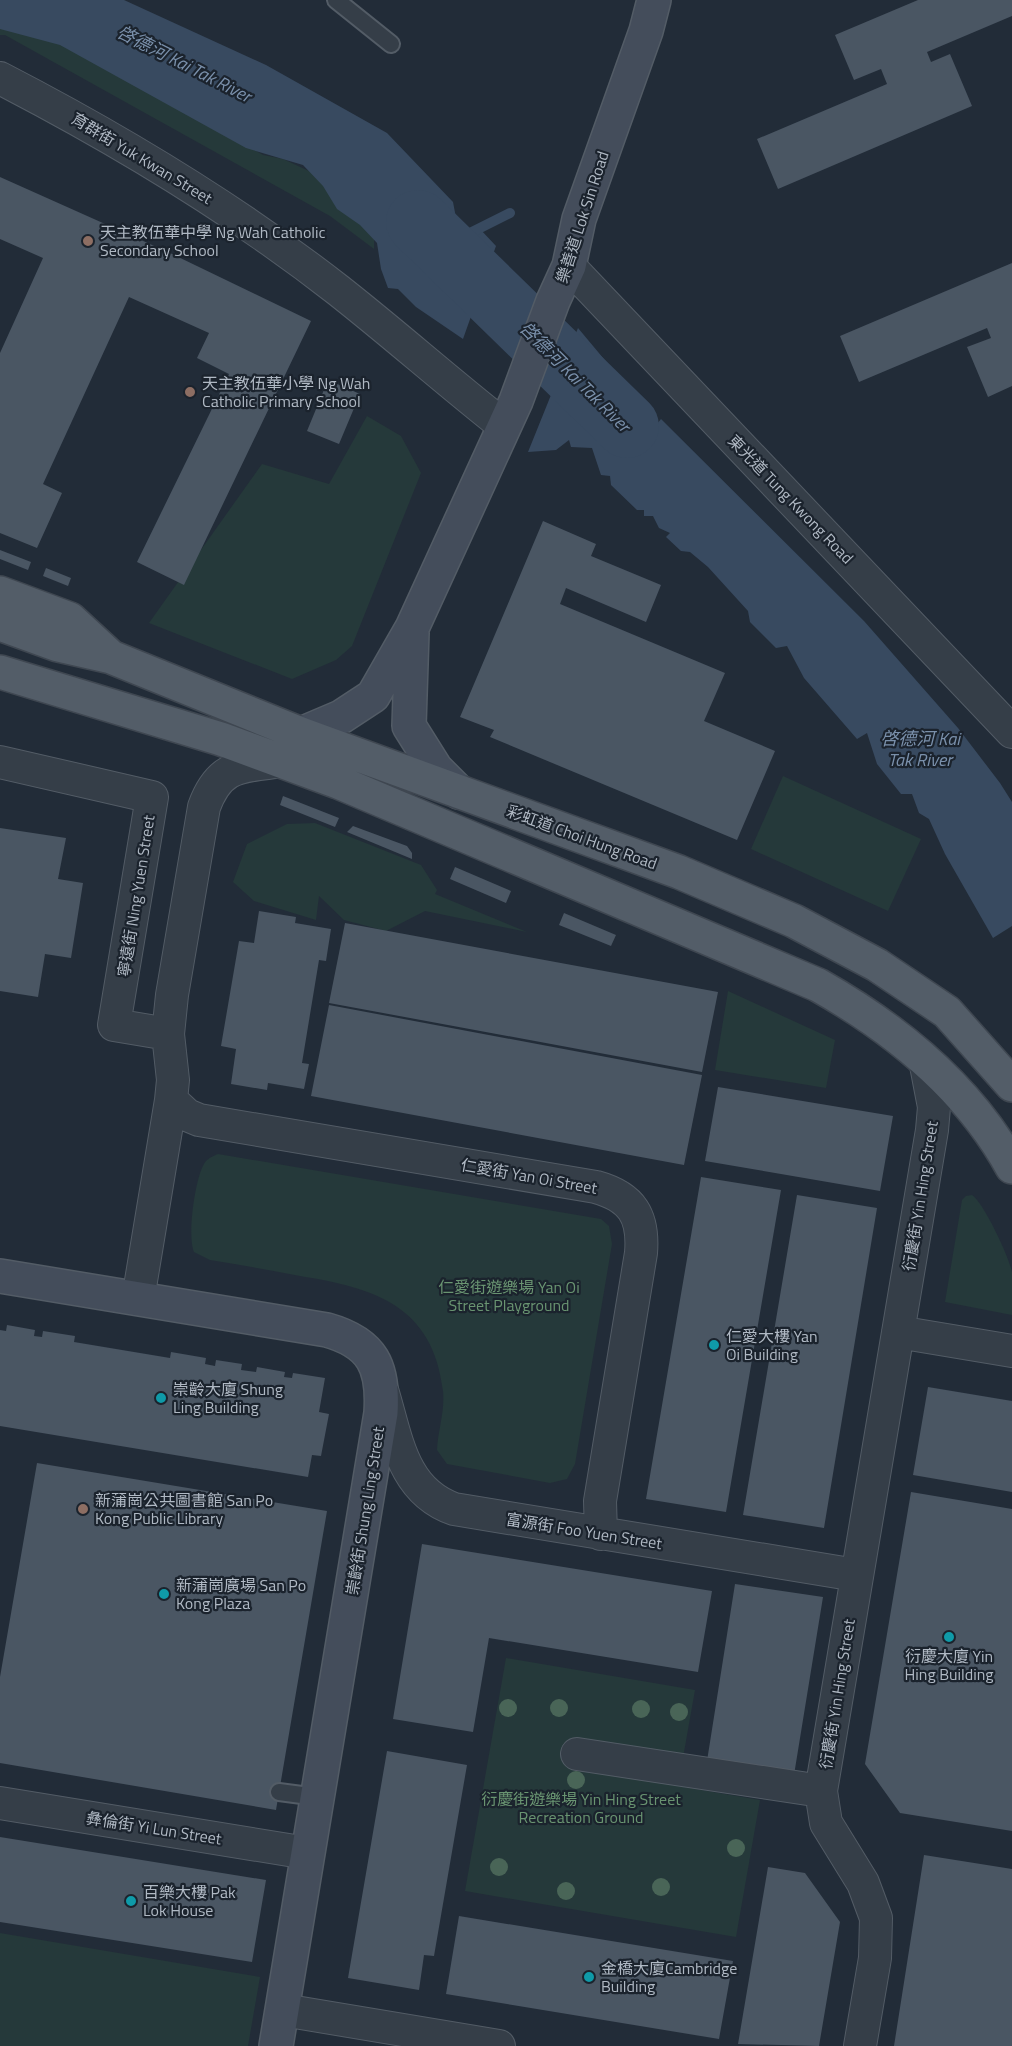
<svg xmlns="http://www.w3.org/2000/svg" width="1012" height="2046" viewBox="0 0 1012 2046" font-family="'Titillium Web','Noto Sans TC',sans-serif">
  <rect width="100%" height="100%" fill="#222c38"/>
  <!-- green -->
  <path fill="#25393a" d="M0,26L65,42L263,155L283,159L311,172L367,227L374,239V249L330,216L5,35H0Z
    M367,416L401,436L421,473L352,646L336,660L292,679L149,623L262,464L329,484Z
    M783,776L921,839L888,911L751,849Z
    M315,823L421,865L437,890L435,894L527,932L425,911L386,931L344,920L319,896L316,920L254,901L233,882L247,844L287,824Z
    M728,991L835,1040L826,1088L715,1070Z
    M218,1154L601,1219L609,1226L612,1244L575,1464L567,1479L550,1483L447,1464L437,1450C438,1430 445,1411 443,1391C433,1305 374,1288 300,1276C270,1270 240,1265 210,1260L194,1252C187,1236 195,1181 203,1166C206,1159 211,1157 218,1154Z
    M972,1195C984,1203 1009,1257 1012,1272C1012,1285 1012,1301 1012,1315L945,1302L962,1200L966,1196Z
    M506,1658L695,1690L678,1786L760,1800L736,1937L465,1891Z
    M0,1933L260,1977L248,2046H0Z"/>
  <!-- water -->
  <path fill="#384a60" d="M0,0H124L266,65L387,133L453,202L457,223L470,232L480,229L496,246L463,339L416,307L398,289L388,288L381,269L377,243L360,225L337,209L323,186L303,165L246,148L60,45L0,29Z
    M578,328L624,383L654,411L657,424L661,419L864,621L958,728L1000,783L1012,802V926L993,938L945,854L929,819L919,813L912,794H901L877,764L867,733L857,739L804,678L787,646L776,648L750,622L748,611L708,567L690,552L681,551L666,537L670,533L659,528L653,516H644V510H637L611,485L610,476L601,475L592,448L571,447L569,440L556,450L528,452Z"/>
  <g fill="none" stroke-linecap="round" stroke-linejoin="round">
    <!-- stream -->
    <path stroke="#384a60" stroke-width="10" d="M462,237L510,213"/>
    <!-- river -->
    <path stroke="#384a60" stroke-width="64" d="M418,222L627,426"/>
  </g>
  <!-- building -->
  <path fill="#4a5663" d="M918,0H1012V16L927,52L931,62L950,54L972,106L778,189L757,139L887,84L881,69L854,80L835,35Z
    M0,177L170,253L311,321L184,585L137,562L229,374L197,358L209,333L129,297L43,484L62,493L37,548L0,533V353L43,258L0,239Z
    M1012,263V386L988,397L967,347L991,338L987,328L859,382L840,336Z
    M328,380L360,394L339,444L307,431Z
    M543,521L596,544L591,556L661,585L646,622L566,588L560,604L725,673L704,721L775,751L737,840L490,737L494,730L460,717Z
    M0,550L31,562L28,570L0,559Z
    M46,568L71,578L68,586L43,576Z
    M283,796L339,818L335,827L280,805Z
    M353,826L407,846L412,853V859L347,832Z
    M0,828L66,838L58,879L83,883L71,958L45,954L38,997L0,991Z
    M455,867L511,891L506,903L450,879Z
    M259,911L296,917L295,923L331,929L326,961L319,960L302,1063L309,1064L304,1089L268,1083L267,1090L231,1084L236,1049L221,1046L239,941L254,943Z
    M564,913L616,935L611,946L559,925Z
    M345,923L718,992L702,1072L329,1003Z
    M329,1005L702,1075L684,1165L311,1096Z
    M718,1087L893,1116L880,1191L705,1161Z
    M701,1177L781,1190L726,1512L646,1499Z
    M797,1195L877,1208L824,1528L743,1515Z
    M7,1325L35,1330L34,1336L42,1337L43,1331L75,1336L74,1342L170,1358L171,1352L206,1358L205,1364L215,1366L216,1360L242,1364L241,1370L256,1372L257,1367L285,1372L284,1377L292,1378L293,1373L325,1378L319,1412L329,1414L321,1456L312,1455L308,1477L0,1426V1330L6,1331Z
    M928,1387L1012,1401V1492L913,1475Z
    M37,1463L327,1511L276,1810L0,1763V1677Z
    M911,1492L1012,1509V1831L900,1813L865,1764Z
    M422,1544L712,1591L698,1672L489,1638L473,1732L393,1719Z
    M735,1584L823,1597L794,1775L707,1761Z
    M387,1751L467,1765L434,1956L424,1955L419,1990L348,1978Z
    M0,1837L266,1880L252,1962L0,1922Z
    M924,1855L1012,1869V2046H894Z
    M768,1867L805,1873L840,1922L819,2046L738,2044Z
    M459,1916L733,1961L719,2039L446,1994Z"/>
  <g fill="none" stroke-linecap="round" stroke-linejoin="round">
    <!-- lane casing -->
    <g stroke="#535c66" stroke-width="20">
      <path id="lane" d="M336,0L391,44
        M279,1792L317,1797"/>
    </g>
    <!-- street casing -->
    <g stroke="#535c66" stroke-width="34">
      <path id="street" d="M0,78C118,139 233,208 338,290C394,334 448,382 504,426
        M569,266L1012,732
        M0,762L152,797L114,1025L168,1034
        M171,1100L187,1115L199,1120L596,1187C632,1197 644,1216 641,1253L600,1501L601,1534
        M138,1299L171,1100L173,1080L168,1034L172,995L204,807C220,763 242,767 283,761
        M898,1332L1012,1351
        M383,1393C397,1440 403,1491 454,1509L856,1575
        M577,1754L821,1791
        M0,1803L307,1853
        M283,2010L499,2046
        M860,2046L875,1958L876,1918L863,1883L826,1823L821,1791L932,1130L934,1107L925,1060"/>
    </g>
    <!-- secondary casing -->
    <g stroke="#535c66" stroke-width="36">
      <path id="secondary" d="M412,633L409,726L436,769L459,792
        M301,734L341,717L373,696L412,628L516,401L553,301L569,266L579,219L646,31L654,0
        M0,1276L327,1330C373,1343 384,1367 381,1413L276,2046"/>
    </g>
    <!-- primary casing -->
    <g stroke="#3f4751" stroke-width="36">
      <path id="primary" d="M0,593L70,619L110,656
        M0,624L58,645L111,657L301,734L679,872L794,921L877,965L947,1012L1012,1085
        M0,672L221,739L338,782L818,985C896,1029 968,1087 1012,1167"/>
    </g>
    <!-- lane -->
    <use href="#lane" stroke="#353e48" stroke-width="16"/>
    <!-- street -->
    <use href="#street" stroke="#353e48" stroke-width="32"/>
    <!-- secondary -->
    <use href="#secondary" stroke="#444d5b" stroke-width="33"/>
    <!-- primary -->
    <use href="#primary" stroke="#535d68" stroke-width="33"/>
  </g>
  <!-- trees -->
  <g fill="#496557">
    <circle cx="508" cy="1708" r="9"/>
    <circle cx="559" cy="1708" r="9"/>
    <circle cx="641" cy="1709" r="9"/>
    <circle cx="679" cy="1712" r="9"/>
    <circle cx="576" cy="1780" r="9"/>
    <circle cx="736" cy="1848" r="9"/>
    <circle cx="499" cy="1867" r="9"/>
    <circle cx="661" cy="1887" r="9"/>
    <circle cx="566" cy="1891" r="9"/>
  </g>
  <!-- markers -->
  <g fill="#8d6e63" stroke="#1b232d" stroke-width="2">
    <circle cx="88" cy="241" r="6"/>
    <circle cx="190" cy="392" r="6"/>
    <circle cx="83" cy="1509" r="6"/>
  </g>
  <g fill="#0f9aa8" stroke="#1b232d" stroke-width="2">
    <circle cx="714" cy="1345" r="6"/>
    <circle cx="161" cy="1398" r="6"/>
    <circle cx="164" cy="1594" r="6"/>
    <circle cx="949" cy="1637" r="6"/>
    <circle cx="131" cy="1901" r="6"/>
    <circle cx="589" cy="1977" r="6"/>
  </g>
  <g text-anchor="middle" stroke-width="4.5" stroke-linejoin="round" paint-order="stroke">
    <!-- street labels -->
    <g font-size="16" fill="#b0b9c4" stroke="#1b232d">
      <text transform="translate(142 158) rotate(31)" y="6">育群街 Yuk Kwan Street</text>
      <text transform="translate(582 217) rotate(-72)" y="6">樂善道 Lok Sin Road</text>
      <text transform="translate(791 499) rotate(46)" y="6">東光道 Tung Kwong Road</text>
      <text transform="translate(582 837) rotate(20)" y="6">彩虹道 Choi Hung Road</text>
      <text transform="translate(136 896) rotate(-81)" y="6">寧遠街 Ning Yuen Street</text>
      <text transform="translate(529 1176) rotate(10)" y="6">仁愛街 Yan Oi Street</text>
      <text transform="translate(920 1196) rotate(-81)" y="6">衍慶街 Yin Hing Street</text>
      <text transform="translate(365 1511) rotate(-81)" y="6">崇齡街 Shung Ling Street</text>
      <text transform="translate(584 1531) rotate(9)" y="6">富源街 Foo Yuen Street</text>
      <text transform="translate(837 1694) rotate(-81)" y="6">衍慶街 Yin Hing Street</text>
      <text transform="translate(154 1828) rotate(9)" y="6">彝倫街 Yi Lun Street</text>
    </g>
    <!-- poi labels -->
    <g font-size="16" fill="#b0b9c4" stroke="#1b232d" text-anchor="start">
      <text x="100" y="238">天主教伍華中學 Ng Wah Catholic<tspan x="100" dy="18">Secondary School</tspan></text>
      <text x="202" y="389">天主教伍華小學 Ng Wah<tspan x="202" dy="18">Catholic Primary School</tspan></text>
      <text x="726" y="1342">仁愛大樓 Yan<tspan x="726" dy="18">Oi Building</tspan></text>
      <text x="173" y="1395">崇齡大廈 Shung<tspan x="173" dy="18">Ling Building</tspan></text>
      <text x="95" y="1506">新蒲崗公共圖書館 San Po<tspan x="95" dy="18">Kong Public Library</tspan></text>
      <text x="176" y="1591">新蒲崗廣場 San Po<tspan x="176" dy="18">Kong Plaza</tspan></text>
      <text x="949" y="1662" text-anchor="middle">衍慶大廈 Yin<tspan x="949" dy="18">Hing Building</tspan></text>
      <text x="143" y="1898">百樂大樓 Pak<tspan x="143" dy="18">Lok House</tspan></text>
      <text x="601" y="1974">金橋大廈Cambridge<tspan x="601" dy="18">Building</tspan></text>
    </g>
    <!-- park labels -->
    <g font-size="16" fill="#699471" stroke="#1b232d">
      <text x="509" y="1293">仁愛街遊樂場 Yan Oi<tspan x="509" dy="18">Street Playground</tspan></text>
      <text x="581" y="1805">衍慶街遊樂場 Yin Hing Street<tspan x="581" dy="18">Recreation Ground</tspan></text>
    </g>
    <!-- water labels -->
    <g font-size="18" font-style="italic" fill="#7a90ab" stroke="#1b232d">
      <text transform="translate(184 64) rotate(27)" y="6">啓德河 Kai Tak River</text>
      <text transform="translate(575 377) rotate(45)" y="6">啓德河 Kai Tak River</text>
      <text x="920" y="745">啓德河 Kai<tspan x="920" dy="21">Tak River</tspan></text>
    </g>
  </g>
</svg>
